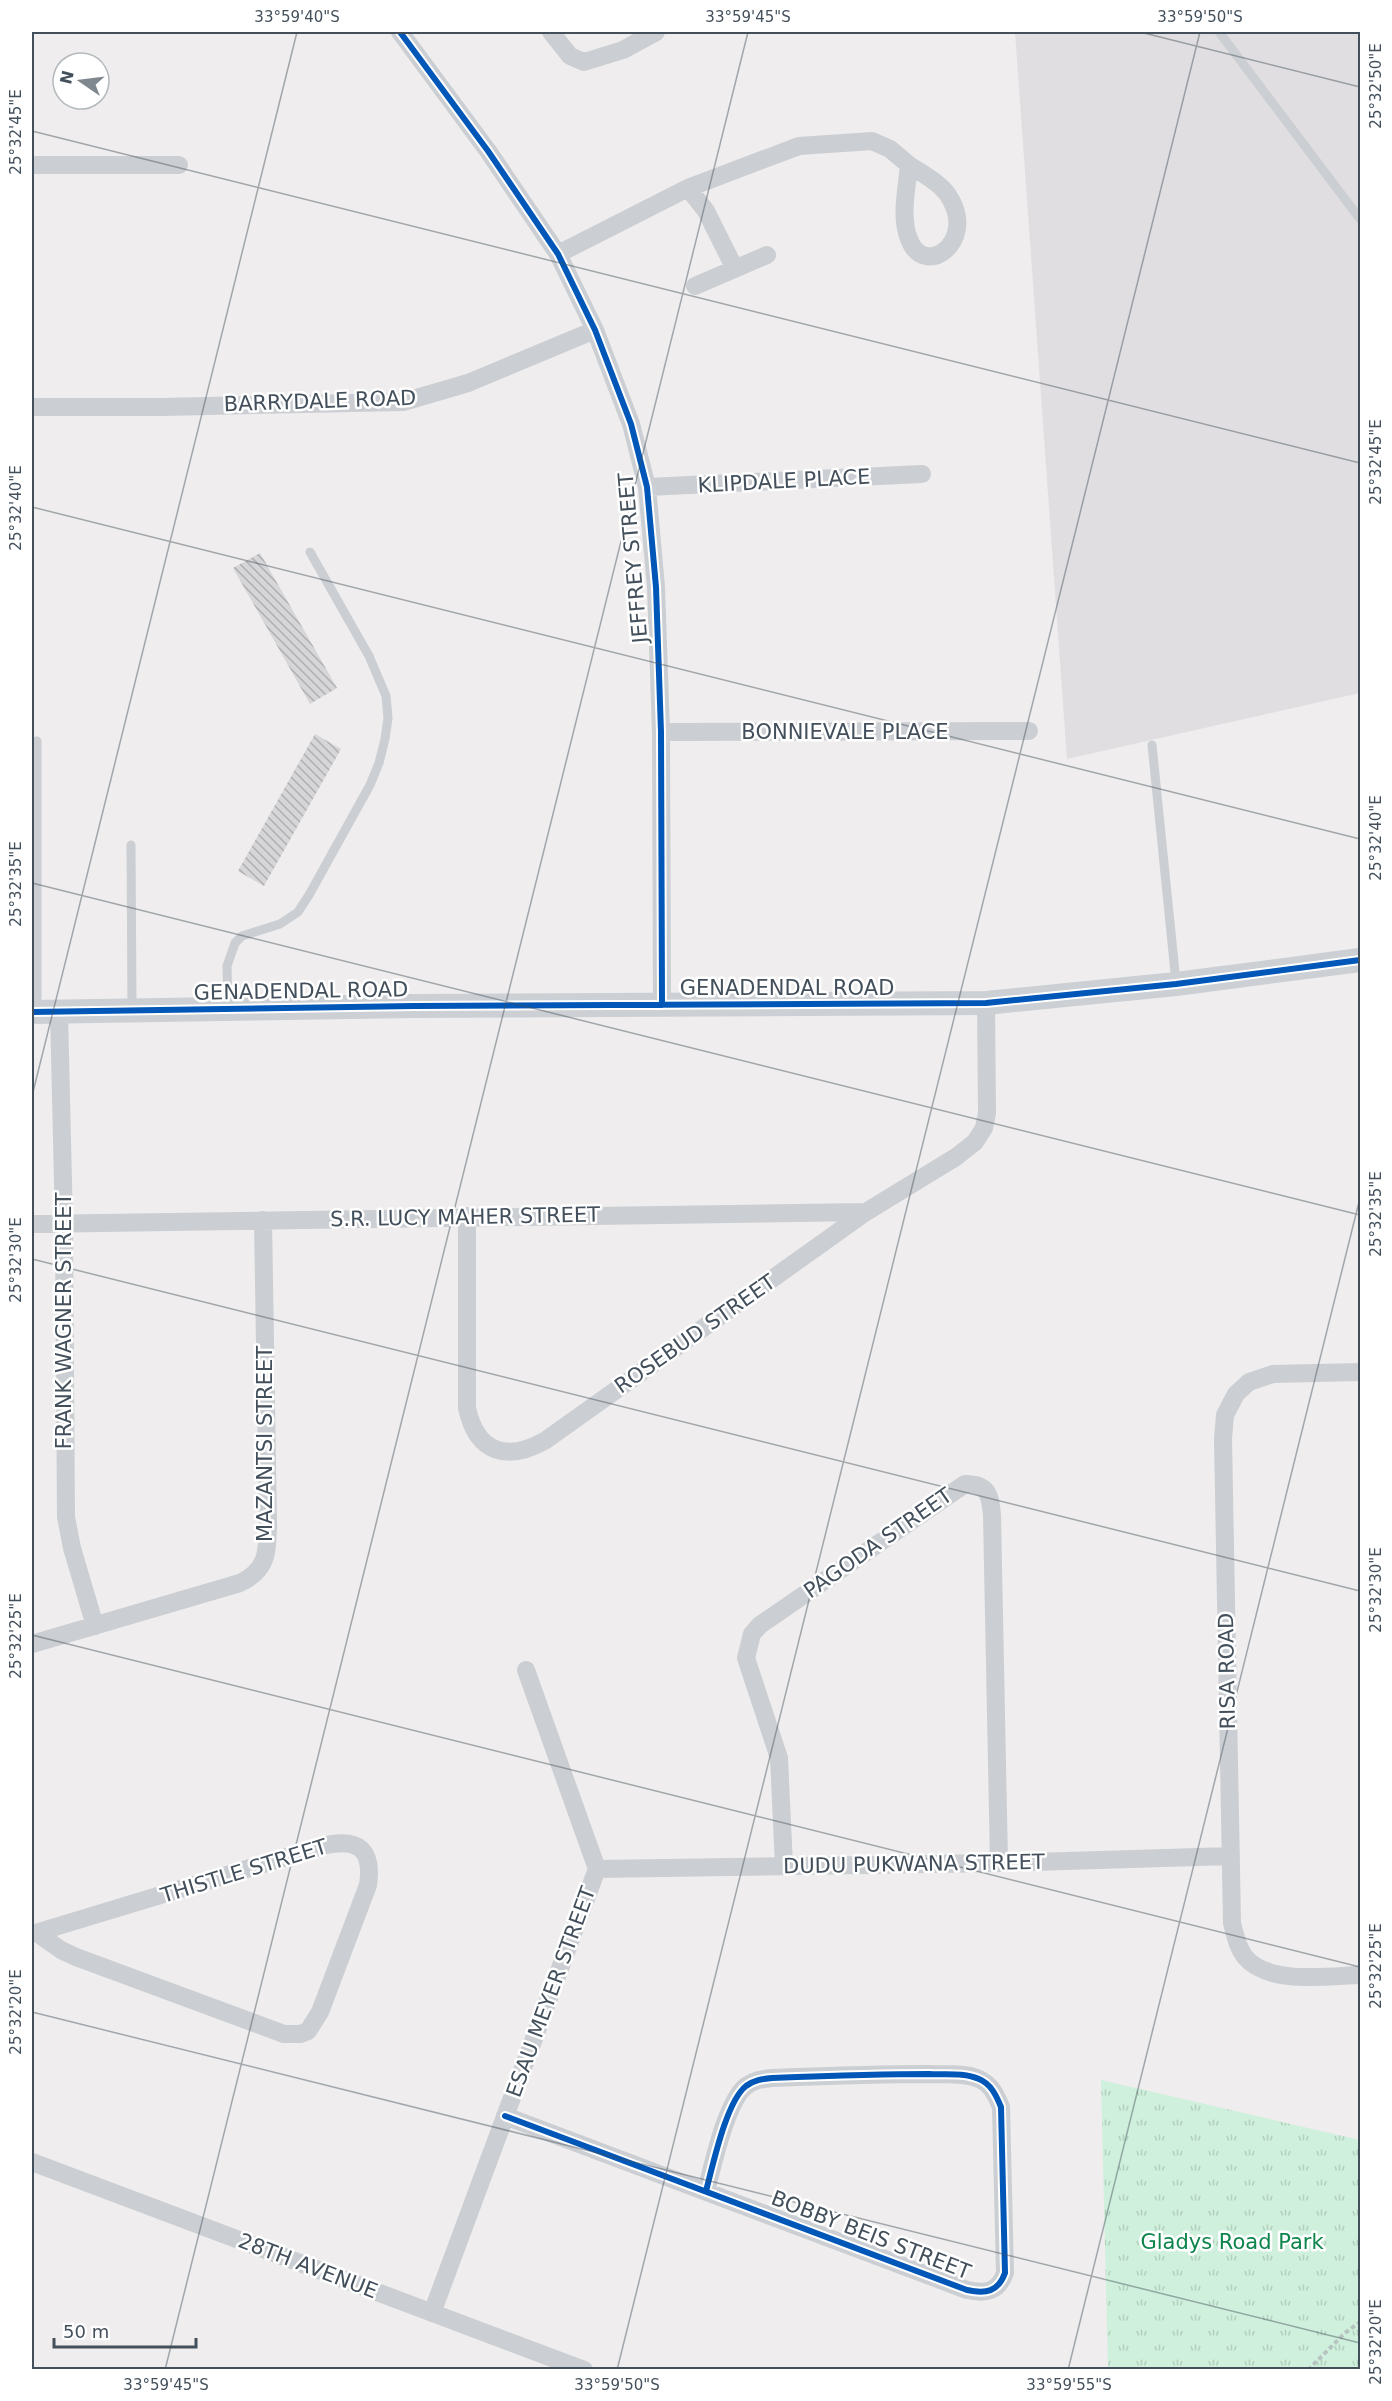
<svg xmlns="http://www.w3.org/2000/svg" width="1392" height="2401" viewBox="0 0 1392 2401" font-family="'DejaVu Sans',sans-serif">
  <defs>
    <pattern id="grass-tufts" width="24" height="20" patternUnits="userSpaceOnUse" patternTransform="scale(1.5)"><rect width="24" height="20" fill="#cff0dc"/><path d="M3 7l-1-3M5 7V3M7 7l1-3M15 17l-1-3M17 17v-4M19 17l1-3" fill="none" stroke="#b3d0bf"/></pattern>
    <pattern id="building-back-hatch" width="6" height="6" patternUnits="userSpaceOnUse" patternTransform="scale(1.5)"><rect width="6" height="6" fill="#d6d5d7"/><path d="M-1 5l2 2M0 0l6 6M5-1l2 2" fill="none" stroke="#afafb2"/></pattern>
  </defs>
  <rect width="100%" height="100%" fill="#efeded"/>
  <!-- education -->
  <path fill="#e0dee0" d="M1015,32H1360V693L1067,759Z"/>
  <!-- grass -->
  <path fill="url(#grass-tufts)" d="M1101,2080L1360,2140V2369H1108Z"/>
  <!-- building -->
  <path fill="url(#building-back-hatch)" d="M260,553L337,688L310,704L233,568Z
    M315,734L341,749L264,886L238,871Z"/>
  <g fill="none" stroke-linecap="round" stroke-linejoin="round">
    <!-- path -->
    <path stroke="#b6c5c1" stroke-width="4" stroke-dasharray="4.5 3" stroke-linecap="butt" d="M1308,2370L1345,2333L1360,2322"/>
    <!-- lane -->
    <path stroke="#cbced2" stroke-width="9" d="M1219,32L1360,219
      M37,741V1012
      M1152,745L1176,982
      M131,845L132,1010
      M228,1008L227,966L235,943L242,936L280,924L298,912L309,895L370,785L379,763L385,739L388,718L386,696L369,656L310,552"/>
    <!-- street -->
    <path stroke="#cbced2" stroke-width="18" d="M400,32L488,151L558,254L595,330L631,424L647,487L656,587L661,732L662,1005
      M551,32L570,56L584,62L623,50L656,32
      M32,165H179
      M909,165C923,174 943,184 951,200C975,243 924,279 909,239C900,217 907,188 909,165Z
      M688,188L706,211L735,269
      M558,254L688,188L799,146L872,141L890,149L909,165
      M695,286L767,255
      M32,407H160L403,402L468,383L595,330
      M647,487L922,474
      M661,732L1029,731
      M59,1012L64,1224L66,1517L72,1548L95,1626
      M467,1216V1408C477,1454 508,1462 546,1440L866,1212L956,1157L975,1142L984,1128L987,1113L986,1003
      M32,1224L866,1212
      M1360,1372L1273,1374L1249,1382L1236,1394L1225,1415L1223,1439L1232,1923C1235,1934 1237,1947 1245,1957C1268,1985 1328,1976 1360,1975
      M32,1644L240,1583C267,1570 267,1554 268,1526L263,1220
      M784,1866L779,1758L746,1658L752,1634L760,1625L965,1484C988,1484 990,1494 992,1515L999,1863
      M597,1869L999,1863L1231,1856
      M32,1934L326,1845C360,1838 373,1851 368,1885L320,2012L308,2031L300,2034H284L76,1957L61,1950L37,1933
      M505,2116L967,2290C986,2294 998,2292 1005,2273L1001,2107C996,2095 991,2084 979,2079C964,2072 944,2075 929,2074C877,2074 824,2076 772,2078C762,2079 754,2080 746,2086C726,2102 713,2165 706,2191
      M32,2162L584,2370
      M432,2313L597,1869L526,1670"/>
    <!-- secondary -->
    <path stroke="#cccfd3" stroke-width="24" d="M32,1012L414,1006L986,1003L1176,984L1360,960"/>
    <!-- cycleway casing -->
    <g stroke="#fff" stroke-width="10">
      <path id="cycleway" d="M400,32L488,151L558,254L595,330L631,424L647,487L656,587L661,732L662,1005
        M32,1012L414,1006L986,1003L1176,984L1360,960
        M505,2116L967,2290C986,2294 998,2292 1005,2273L1001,2107C996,2095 991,2084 979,2079C964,2072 944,2075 929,2074C877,2074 824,2076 772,2078C762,2079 754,2080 746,2086C726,2102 713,2165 706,2191"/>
    </g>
    <!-- cycleway -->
    <use href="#cycleway" stroke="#0057b8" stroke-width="6"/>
  </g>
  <!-- ticks -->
  <path fill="none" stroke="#43505c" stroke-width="1.5" stroke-opacity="0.45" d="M1140,32L1360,87M32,131L1360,463M32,507L1360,839M32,883L1360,1215M32,1096L297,32M32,1259L1360,1591M32,1635L1360,1967M32,2012L1360,2343M165,2370L748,32M617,2370L1200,32M1068,2370L1360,1198"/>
  <g text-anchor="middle" stroke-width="5" stroke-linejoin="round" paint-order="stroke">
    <!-- street labels -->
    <g font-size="21" fill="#43505c" stroke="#fff">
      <text transform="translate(320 401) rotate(-2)" y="7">BARRYDALE ROAD</text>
      <text transform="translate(784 481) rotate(-3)" y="7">KLIPDALE PLACE</text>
      <text transform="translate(633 558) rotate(-95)" y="7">JEFFREY STREET</text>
      <text x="845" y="739">BONNIEVALE PLACE</text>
      <text x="787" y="995">GENADENDAL ROAD</text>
      <text transform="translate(301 991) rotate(-1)" y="7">GENADENDAL ROAD</text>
      <text transform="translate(465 1217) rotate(-1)" y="7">S.R. LUCY MAHER STREET</text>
      <text transform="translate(64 1321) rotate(-90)" y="7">FRANK WAGNER STREET</text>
      <text transform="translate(695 1334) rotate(-35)" y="7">ROSEBUD STREET</text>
      <text transform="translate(265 1444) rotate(-90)" y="7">MAZANTSI STREET</text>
      <text transform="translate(878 1543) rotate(-35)" y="7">PAGODA STREET</text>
      <text transform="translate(1227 1671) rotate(-91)" y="7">RISA ROAD</text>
      <text transform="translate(914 1864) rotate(-1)" y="7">DUDU PUKWANA STREET</text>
      <text transform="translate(244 1871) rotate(-17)" y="7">THISTLE STREET</text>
      <text transform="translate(551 1992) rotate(-70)" y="7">ESAU MEYER STREET</text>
      <text transform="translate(871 2235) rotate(21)" y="7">BOBBY BEIS STREET</text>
      <text transform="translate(308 2266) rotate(21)" y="7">28TH AVENUE</text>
    </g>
    <!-- park labels -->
    <g font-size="21" fill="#0d854c" stroke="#fff">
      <text x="1232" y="2249">Gladys Road Park</text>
    </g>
  </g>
  <!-- border -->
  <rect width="1392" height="2401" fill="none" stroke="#ffffff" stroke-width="66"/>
  <!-- north arrow -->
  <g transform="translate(81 81) rotate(284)"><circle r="28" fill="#ffffff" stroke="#b4b9be" stroke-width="1.5"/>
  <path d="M0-4.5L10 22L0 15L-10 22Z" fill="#7f878f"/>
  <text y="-9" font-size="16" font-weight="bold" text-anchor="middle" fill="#43505c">N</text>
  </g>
  <!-- scale -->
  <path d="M54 2338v9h142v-9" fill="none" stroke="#43505c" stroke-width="3"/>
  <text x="63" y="2338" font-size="18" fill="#43505c" stroke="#ffffff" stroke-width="4.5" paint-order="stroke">50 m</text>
  <rect x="33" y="33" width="1326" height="2335" fill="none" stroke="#43505c" stroke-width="2"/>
  <g font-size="15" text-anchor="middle" fill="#43505c">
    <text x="297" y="22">33°59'40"S</text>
    <text x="748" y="22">33°59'45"S</text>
    <text x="1200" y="22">33°59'50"S</text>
    <text transform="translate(1376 86) rotate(-90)" y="5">25°32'50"E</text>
    <text transform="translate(16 132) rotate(-90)" y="5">25°32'45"E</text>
    <text transform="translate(1376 462) rotate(-90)" y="5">25°32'45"E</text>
    <text transform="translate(16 508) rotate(-90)" y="5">25°32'40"E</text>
    <text transform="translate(1376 838) rotate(-90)" y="5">25°32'40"E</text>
    <text transform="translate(16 884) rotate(-90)" y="5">25°32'35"E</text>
    <text transform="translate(1376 1214) rotate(-90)" y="5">25°32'35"E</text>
    <text transform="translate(16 1260) rotate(-90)" y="5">25°32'30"E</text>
    <text transform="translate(1376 1590) rotate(-90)" y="5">25°32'30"E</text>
    <text transform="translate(16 1636) rotate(-90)" y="5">25°32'25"E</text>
    <text transform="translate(1376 1966) rotate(-90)" y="5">25°32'25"E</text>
    <text transform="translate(16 2012) rotate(-90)" y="5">25°32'20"E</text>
    <text transform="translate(1376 2342) rotate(-90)" y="5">25°32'20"E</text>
    <text x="166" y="2390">33°59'45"S</text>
    <text x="617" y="2390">33°59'50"S</text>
    <text x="1069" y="2390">33°59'55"S</text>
  </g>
</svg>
